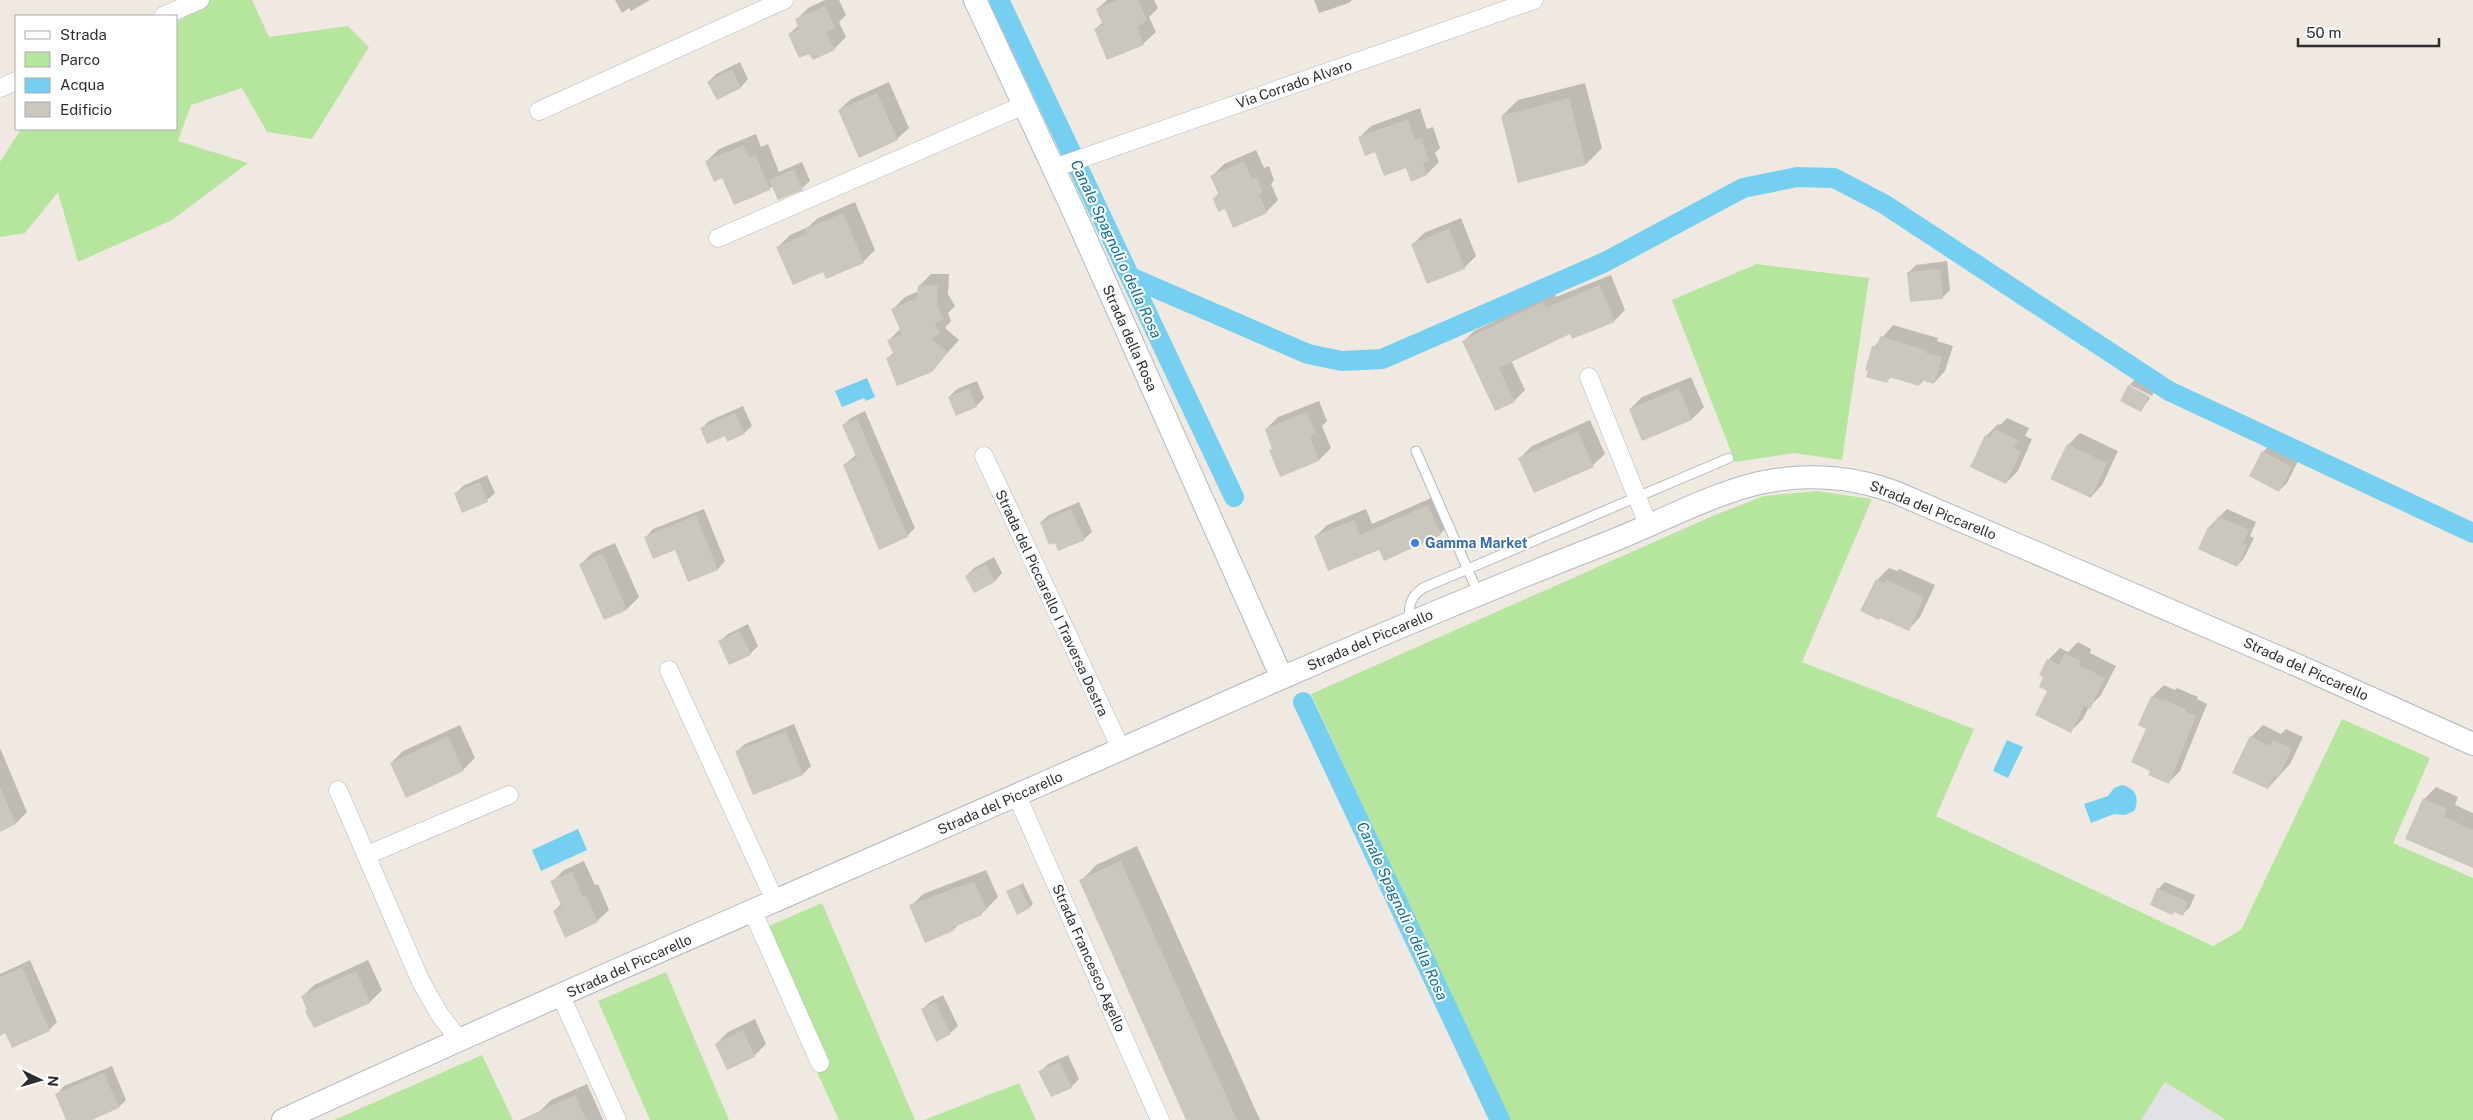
<svg xmlns="http://www.w3.org/2000/svg" width="2473" height="1120" viewBox="0 0 2473 1120" font-family="'Public Sans',sans-serif">
  <rect width="100%" height="100%" fill="#efe9e1"/>
  <!-- industrial -->
  <path fill="#e3e1e8" d="M2165,1082L2226,1120H2141Z"/>
  <!-- green -->
  <path fill="#b6e59e" d="M180,0H252L269,37L348,26L369,47L312,139L267,132L242,88L191,105L178,141L248,163L172,220L78,262L58,192L25,233L0,237V162L21,129H176V22L184,18Z
    M1757,264L1869,278L1842,460L1794,453L1735,462L1672,300Z
    M1816,491L1872,499L1802,662L1974,729L1936,816L2213,946L2241,930L2342,719L2430,758L2393,843L2473,878V1120H2226L2165,1082L2141,1120H1509L1311,694L1715,515L1764,496Z
    M822,903L915,1120H839L753,933Z
    M666,972L729,1120H650L598,1001Z
    M482,1055L513,1120H334Z
    M1019,1083L1036,1120H924Z"/>
  <!-- water -->
  <path fill="#75cff0" d="M867,378L875,397L866,401L864,398L842,407L835,391Z
    M2007,740L2023,747L2008,778L1993,771Z
    M2122,785C2136,788 2140,799 2134,811L2125,815L2114,814L2091,823L2084,804L2108,796L2114,788Z
    M578,829L587,850L541,871L532,850Z"/>
  <!-- shadow -->
  <path fill="#0003" d="M615,0H650L631,11L629,8L622,13Z
    M825,0H839L846,15L839,22L846,37L834,49L810,52L789,34L799,25L796,20L808,8Z
    M1107,0H1154L1158,8L1149,17L1156,32L1144,43L1107,59L1095,29L1103,22L1097,9Z
    M1314,0H1352L1349,3L1319,13Z
    M740,62L748,79L741,87L717,99L708,82L716,74Z
    M889,82L909,128L897,139L839,110L851,99Z
    M1585,83L1602,148L1586,164L1519,181L1502,116L1518,100Z
    M1420,108L1427,129L1433,127L1440,148L1435,153L1439,162L1427,174L1411,180L1407,166L1376,150L1359,138L1371,126Z
    M756,134L761,147L768,144L779,172L802,162L810,181L802,188L773,186L769,189L707,161L719,149Z
    M1256,150L1264,168L1269,166L1274,180L1271,184L1278,200L1266,212L1226,207L1214,198L1219,193L1212,176L1224,164Z
    M855,202L875,250L863,262L823,270L778,247L790,235L808,227L818,218Z
    M1461,218L1476,256L1464,268L1412,245L1424,233Z
    M1947,261L1950,290L1942,298L1909,272L1916,265Z
    M931,274H949L948,294L955,306L948,313L951,321L945,328L959,340L931,371L887,359L894,352L889,340L901,328L893,309L905,297L919,291V286Z
    M1611,275L1625,310L1614,321L1571,332L1511,360L1525,390L1515,400L1496,409L1463,342L1474,331L1554,292L1556,297Z
    M1893,325L1938,338L1937,341L1953,346L1945,371L1934,383L1924,380L1919,385L1892,376L1886,382L1874,347Z
    M1691,377L1704,407L1692,419L1643,440L1630,409L1642,397Z
    M2136,378L2156,388L2152,396L2130,385V388L2150,398L2141,410L2129,386Z
    M977,381L984,398L976,406L956,414L949,397L957,389Z
    M1319,401L1327,421L1322,426L1331,448L1319,460L1271,450L1273,448L1266,429L1278,417Z
    M743,406L752,426L744,433L726,435L701,429L709,421Z
    M865,411L915,528L907,536L844,465L856,455L843,425L851,418Z
    M2007,418L2029,428L2025,436L2032,439L2018,471L2006,483L1986,436L1998,424L2000,425Z
    M1590,420L1605,454L1593,465L1520,458L1532,446Z
    M2080,433L2118,451L2102,485L2091,497L2068,445Z
    M2270,444L2299,459L2287,483L2279,491L2263,452Z
    M487,475L495,493L487,500L463,511L455,494L463,486Z
    M1440,494L1452,522L1440,534L1379,548L1315,537L1327,525L1366,509L1372,524Z
    M1079,502L1092,532L1084,539L1055,541L1041,522L1049,515Z
    M704,509L725,561L718,569L689,581L676,548L646,537L653,529Z
    M2227,509L2256,522L2250,536L2254,538L2244,558L2237,566L2199,549L2209,527Z
    M615,543L639,597L627,609L604,619L580,565L592,553Z
    M994,557L1002,573L995,581L974,591L966,576L974,568Z
    M1889,568L1897,571L1899,569L1935,585L1920,617L1909,629L1877,580Z
    M748,624L758,646L750,654L720,641L728,634Z
    M2078,642L2091,649L2090,653L2116,666L2101,695L2089,707L2083,719L2071,731L2049,690L2048,660L2060,648L2068,652Z
    M2164,685L2175,690L2177,688L2198,697L2197,699L2207,704L2180,771L2168,783L2152,770L2148,728L2152,697Z
    M794,724L811,766L803,774L754,793L737,751L745,744Z
    M460,725L475,758L463,770L391,763L403,751Z
    M2263,725L2281,734L2286,729L2303,737L2290,764L2268,788L2251,737Z
    M0,748L27,812L16,823L0,830Z
    M2436,787L2458,797L2455,805L2473,813V867L2424,799Z
    M1137,846L1260,1120H1188L1081,881L1096,865Z
    M584,861L595,885L598,884L609,910L597,921L554,911L562,903L552,882L564,870Z
    M986,870L998,897L981,914L960,923L954,929L911,906L923,894Z
    M2165,882L2195,895L2190,907L2183,914L2175,911L2172,914L2158,889Z
    M1023,883L1033,904L1030,907L1008,892Z
    M30,960L57,1022L49,1030L6,1031L0,1034V974Z
    M368,960L382,990L370,1002L314,1027L302,997L314,985Z
    M943,995L958,1026L950,1033L922,1010L930,1002Z
    M755,1019L766,1044L754,1056L728,1068L716,1044L728,1032Z
    M1068,1055L1079,1079L1071,1087L1040,1072L1048,1064Z
    M112,1066L126,1100L119,1107L89,1120H68L57,1094L64,1086Z
    M587,1084L603,1120H543L539,1112L551,1100Z"/>
  <g fill="none" stroke-linecap="round" stroke-linejoin="round">
    <!-- canal -->
    <path stroke="#75cff0" stroke-width="20" d="M999,0L1234,497
      M1130,277L1308,354L1342,361L1382,359L1605,262L1743,188L1797,177L1834,178L1884,204L2169,391L2473,533
      M1303,702L1500,1120"/>
  </g>
  <!-- building -->
  <path fill="#cbc7bf" d="M1118,0H1138L1147,21L1137,26L1144,45L1107,60L1094,29L1103,25L1096,9Z
    M825,6L835,28L826,32L835,50L813,60L809,54L799,58L788,34L799,29L795,19Z
    M732,69L741,88L717,100L707,82Z
    M877,93L898,140L859,158L838,110Z
    M1569,98L1586,165L1518,183L1501,116Z
    M1408,119L1415,140L1421,138L1429,161L1423,163L1427,175L1411,182L1406,168L1384,176L1375,152L1365,156L1358,137Z
    M744,145L749,158L756,155L770,190L734,205L722,178L714,182L705,161Z
    M1244,161L1252,179L1257,177L1263,193L1259,195L1267,213L1233,228L1225,209L1218,212L1213,198L1219,195L1210,176Z
    M794,169L803,190L778,200L769,180Z
    M843,213L864,263L826,279L823,272L793,285L776,247L807,234L805,229Z
    M1449,229L1465,269L1427,284L1411,244Z
    M1940,269L1943,299L1910,302L1907,272Z
    M918,285L938,286L937,306L944,319L935,323L940,334L931,338L948,352L932,372L897,386L886,358L894,355L887,340L902,334L891,309L917,298Z
    M1600,285L1615,322L1572,339L1570,334L1499,368L1515,402L1495,411L1462,341L1543,302L1546,307Z
    M1880,336L1926,350V353L1942,357L1934,384L1921,380L1919,386L1889,377L1887,383L1866,377L1868,371L1865,370L1872,346L1877,347Z
    M2128,385L2149,396L2141,412L2120,401Z
    M969,388L977,407L956,416L948,397Z
    M1679,388L1692,420L1642,441L1629,409Z
    M1307,412L1316,434L1310,436L1319,461L1280,477L1269,450L1272,449L1265,429Z
    M735,413L745,434L727,442L725,436L707,444L700,428Z
    M857,418L908,537L879,550L843,465L857,458L842,425Z
    M1994,429L2018,440L2014,448L2021,451L2006,484L1970,467L1985,435L1990,438Z
    M1578,431L1594,467L1534,493L1518,458Z
    M2067,444L2107,463L2091,498L2050,479Z
    M2262,451L2292,467L2279,492L2249,476Z
    M480,482L488,502L462,513L454,493Z
    M1428,505L1441,535L1384,561L1379,550L1328,571L1314,536L1354,520L1360,535Z
    M1071,509L1085,540L1058,551L1055,543L1049,545L1040,522Z
    M696,515L718,570L688,582L675,550L653,559L644,537Z
    M2218,516L2249,530L2243,544L2247,545L2237,567L2198,549L2208,527L2212,529Z
    M603,554L627,610L604,620L579,564Z
    M986,564L995,582L974,593L965,576Z
    M1876,579L1885,583L1886,580L1924,597L1909,631L1880,618L1879,620L1860,611Z
    M740,631L751,655L729,665L718,641Z
    M2065,653L2080,661L2079,665L2105,678L2090,709L2084,706L2071,733L2035,715L2047,691L2039,687L2043,677L2039,675L2047,659L2059,665Z
    M2151,696L2163,702L2164,699L2187,710L2186,712L2196,716L2169,784L2148,775L2150,771L2131,762L2146,729L2138,725Z
    M786,731L803,775L753,795L735,751Z
    M448,736L464,771L406,798L390,763Z
    M2250,736L2270,746L2273,740L2292,749L2278,778L2274,776L2268,789L2232,773Z
    M0,786L16,824L0,832Z
    M2423,798L2447,809L2444,817L2473,830V868L2405,839Z
    M1121,861L1237,1120H1186L1079,880Z
    M572,872L583,897L586,895L598,922L565,938L553,911L562,907L550,881Z
    M974,881L987,910L980,912L982,915L952,928L955,930L925,943L909,905Z
    M1019,885L1030,908L1017,915L1006,891Z
    M2157,888L2188,902L2183,916L2174,912L2172,915L2150,905Z
    M22,967L50,1031L12,1048L5,1033L0,1036V977Z
    M356,971L370,1003L314,1028L305,1011L307,1010L301,996Z
    M935,1002L951,1034L936,1042L921,1009Z
    M743,1030L755,1057L727,1070L715,1044Z
    M1060,1062L1072,1088L1051,1097L1038,1071Z
    M104,1073L119,1108L92,1120H66L55,1094Z
    M575,1095L586,1120H520Z"/>
  <g fill="none" stroke-linecap="round" stroke-linejoin="round">
    <!-- service casing -->
    <g stroke="#b4b7c1" stroke-width="11">
      <path id="service" d="M1416,451L1478,593
        M1412,622C1406,608 1411,596 1423,588L1729,458"/>
    </g>
    <!-- minor casing -->
    <g stroke="#b4b7c1" stroke-width="19">
      <path id="minor" d="M163,16L200,0
        M0,88L16,81
        M539,111L784,0
        M1054,168L1534,0
        M718,238L1024,105
        M1589,377L1649,527
        M984,456L1121,749
        M669,670L775,901
        M338,790L421,982L440,1015L460,1041
        M1017,796L1160,1120
        M367,855L509,795
        M753,912L820,1063
        M561,996L617,1120"/>
    </g>
    <!-- tertiary casing -->
    <g stroke="#b4b7c1" stroke-width="24">
      <path id="tertiary" d="M975,0L1073,210L1282,678
        M283,1120C589,979 900,848 1207,711C1341,651 1476,594 1612,541C1660,522 1709,495 1759,483C1806,473 1852,476 1897,493L2299,666L2473,744"/>
    </g>
    <!-- service -->
    <use href="#service" stroke="#fff" stroke-width="9"/>
    <!-- minor -->
    <use href="#minor" stroke="#fff" stroke-width="18"/>
    <!-- tertiary -->
    <use href="#tertiary" stroke="#fff" stroke-width="22"/>
  </g>
  <!-- markers -->
  <circle fill="#3f7fe0" stroke="#fff" stroke-width="2" cx="1415" cy="543" r="5"/>
  <g text-anchor="middle" stroke-width="4" stroke-linejoin="round" paint-order="stroke">
    <!-- street labels -->
    <g font-size="14" fill="#2e2e2e" stroke="#fff">
      <text transform="translate(1294 84) rotate(-19)" y="5">Via Corrado Alvaro</text>
      <text transform="translate(1130 338) rotate(66)" y="5">Strada della Rosa</text>
      <text transform="translate(1933 510) rotate(22)" y="5">Strada del Piccarello</text>
      <text transform="translate(1052 603) rotate(65)" y="5">Strada del Piccarello I Traversa Destra</text>
      <text transform="translate(1370 640) rotate(-23)" y="5">Strada del Piccarello</text>
      <text transform="translate(2306 669) rotate(24)" y="5">Strada del Piccarello</text>
      <text transform="translate(1000 803) rotate(-24)" y="5">Strada del Piccarello</text>
      <text transform="translate(1089 958) rotate(66)" y="5">Strada Francesco Agello</text>
      <text transform="translate(629 966) rotate(-24)" y="5">Strada del Piccarello</text>
    </g>
    <!-- shop labels -->
    <g font-size="14" font-weight="bold" fill="#366cbe" stroke="#fff" text-anchor="start">
      <text x="1425" y="548">Gamma Market</text>
    </g>
    <!-- water labels -->
    <g font-size="15" font-style="italic" fill="#0d6fa3" stroke="#fff">
      <text transform="translate(1116 249) rotate(65)" y="5">Canale Spagnoli o della Rosa</text>
      <text transform="translate(1402 911) rotate(65)" y="5">Canale Spagnoli o della Rosa</text>
    </g>
  </g>
  <!-- legend -->
  <rect x="15" y="15" width="162" height="115" fill="#ffffff" stroke="#ababab"/>
  <rect x="25" y="31" width="25" height="8" fill="#ffffff" stroke="#ababab"/>
  <text x="60" y="40" font-size="15" fill="#2e2e2e">Strada</text>
  <rect x="25" y="52" width="25" height="15" fill="#b6e59e" stroke="#ababab"/>
  <text x="60" y="65" font-size="15" fill="#2e2e2e">Parco</text>
  <rect x="25" y="78" width="25" height="15" fill="#75cff0" stroke="#ababab"/>
  <text x="60" y="90" font-size="15" fill="#2e2e2e">Acqua</text>
  <rect x="25" y="102" width="25" height="15" fill="#cbc7bf" stroke="#ababab"/>
  <text x="60" y="115" font-size="15" fill="#2e2e2e">Edificio</text>
  <!-- north arrow -->
  <g transform="translate(40 1080) rotate(95)" stroke="#ffffff" stroke-width="4" paint-order="stroke">
  <path d="M0-4L9 19L0 12L-9 19Z" fill="#2e2e2e"/>
  <text y="-8" font-size="14" font-weight="bold" text-anchor="middle" fill="#2e2e2e">N</text>
  </g>
  <!-- scale -->
  <path d="M2298 38v8h141v-8" fill="none" stroke="#2e2e2e" stroke-width="2.5"/>
  <text x="2306" y="38" font-size="15" fill="#2e2e2e" stroke="#ffffff" stroke-width="4" paint-order="stroke">50 m</text>
</svg>
